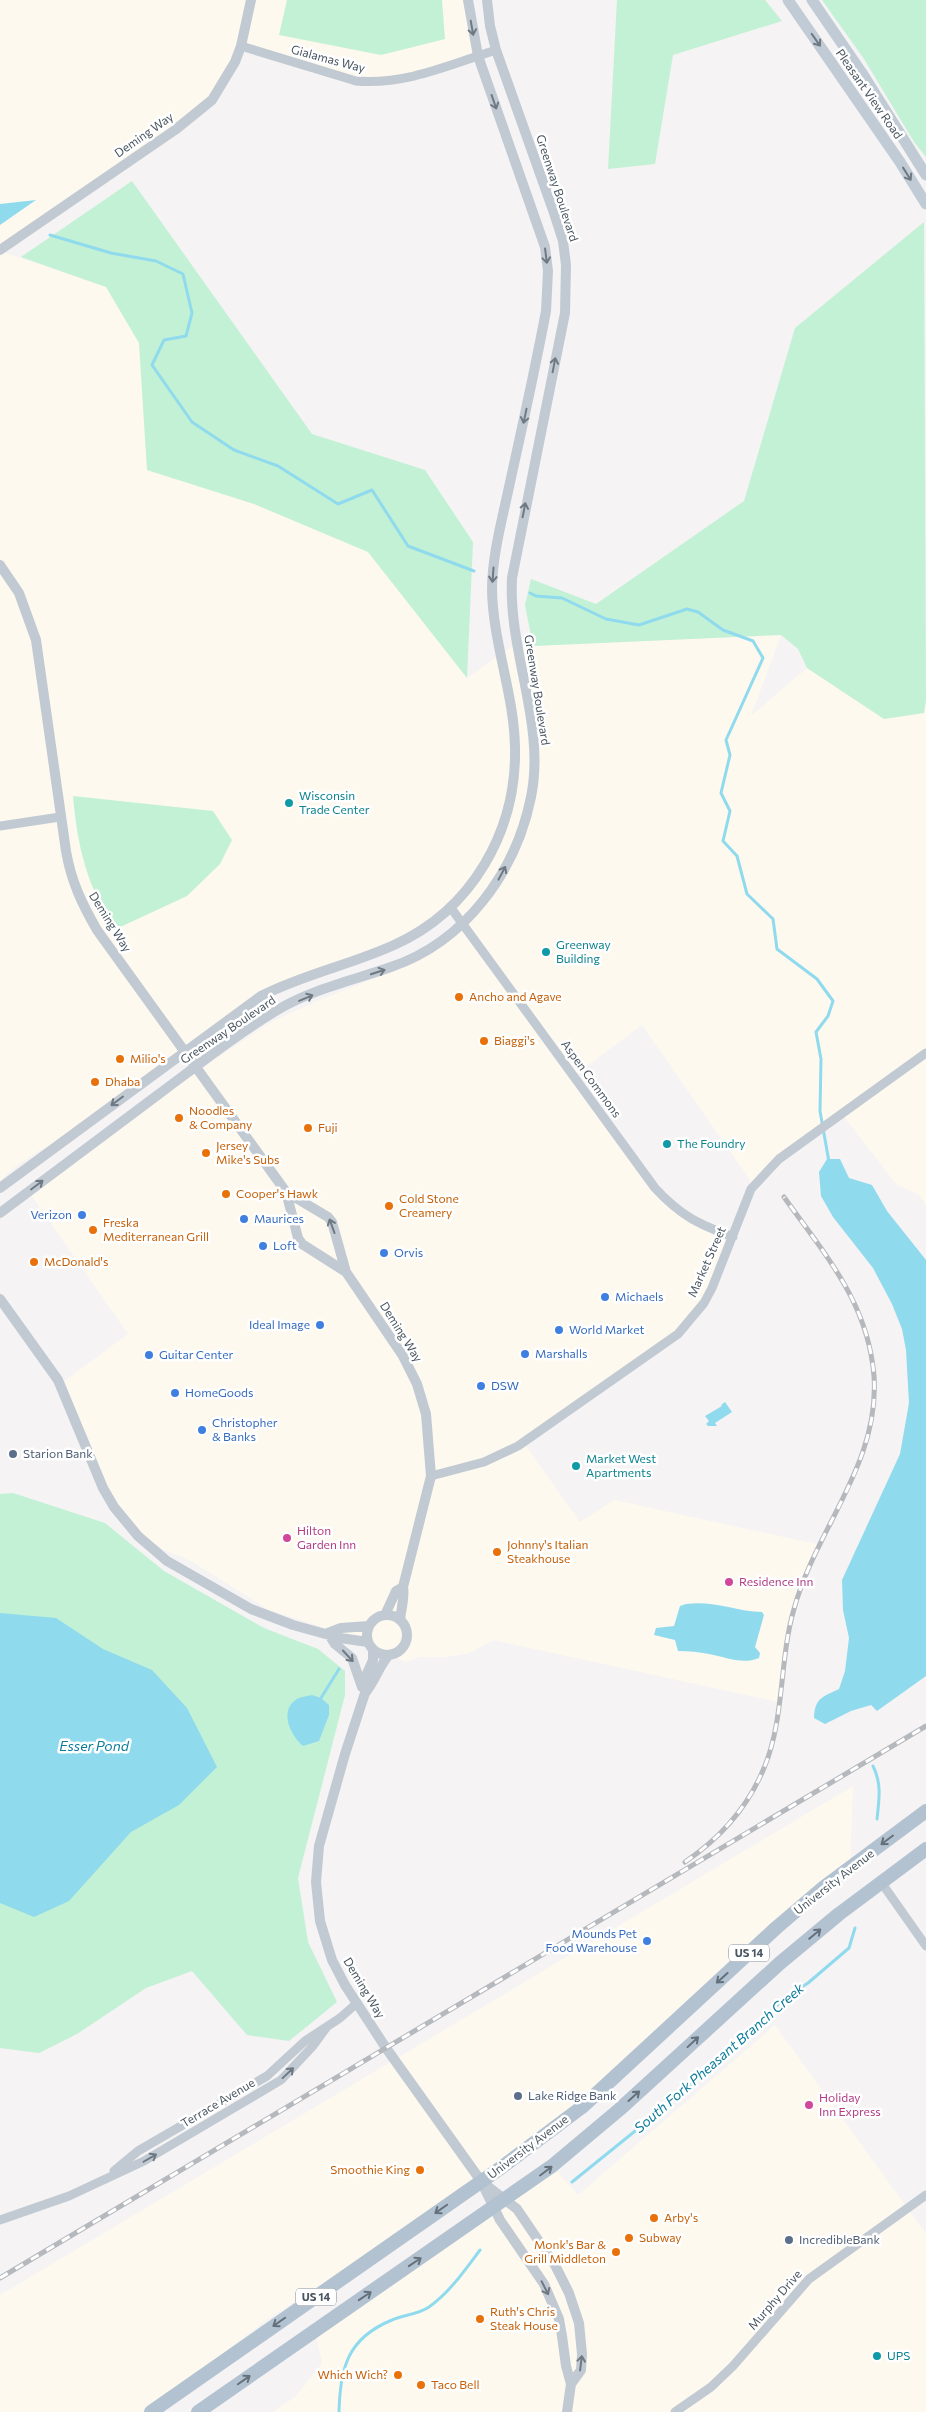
<svg xmlns="http://www.w3.org/2000/svg" width="926" height="2412" viewBox="0 0 926 2412" font-family="Commissioner,sans-serif">
  <rect width="100%" height="100%" fill="#f5f3f3"/>
  <!-- commercial -->
  <path fill="#fdf9ef" d="M0,0H468L478,56L373,82L241,46L212,100L0,250Z
    M0,251L106,287L139,343L147,470L254,504L368,552L467,678L511,647L781,635L751,716L807,668L884,719L924,713L926,700V1205L919,1195L896,1184L842,1114L796,1146L751,1189L750,1180L642,1025L574,1076L663,1200L732,1240L694,1318L524,1443L580,1522L614,1500L821,1545L794,1604L778,1702L493,1640L470,1653L447,1657H420L406,1662L316,1625L269,1610L191,1561L164,1550L138,1531L119,1506L100,1473L63,1382L128,1334L31,1195L190,1076L273,1021L317,1001L416,962L464,929L451,908L416,933L286,983L58,1145L44,1148L16,1166L0,1181Z
    M853,1786L850,1868L615,2077L481,2181L265,2321L146,2412H0V2295Z
    M775,2025L926,2234V2412H273L296,2396L322,2363L316,2336L552,2166L578,2195Z"/>
  <!-- green -->
  <path fill="#c3f1d5" d="M287,0H442L445,39L381,55L279,35Z
    M617,0H765L782,21L673,55L655,164L608,169Z
    M822,0H926V157L914,142L864,59Z
    M132,181L312,434L425,470L473,542L467,678L368,552L254,504L147,470L139,343L106,287L21,257Z
    M924,222L926,700L924,713L884,719L807,668L798,649L781,635L533,646L525,605L531,579L596,604L744,501L795,328Z
    M73,796L213,811L232,840L220,864L187,896L116,929C87,889 77,844 73,796Z
    M13,1493L105,1523L164,1571L264,1628L318,1649L345,1671V1695L298,1878L308,1942L337,2002L289,2041L247,2035L192,1971L146,1988L77,2034L39,2053L0,2048V1494Z"/>
  <!-- water -->
  <path fill="#90daee" d="M36,200L0,225V204Z
    M827,1159H840L849,1178L872,1185L887,1211L926,1260V1676L877,1711L871,1705L851,1711L825,1724L814,1718C815,1698 822,1697 839,1689L845,1671L849,1638L843,1610L842,1580L900,1454L909,1403L906,1350L902,1329L892,1304L873,1268L833,1217L821,1196L819,1172Z
    M725,1402L732,1412L715,1423L717,1426H708L706,1424L709,1421L705,1416L722,1406L721,1405Z
    M686,1604C712,1600 736,1611 762,1612L764,1615L755,1647L760,1653L759,1658C742,1665 726,1657 709,1654C699,1652 689,1651 678,1651L675,1640L654,1635L656,1628L674,1626L680,1606Z
    M0,1613L56,1618L103,1649L152,1670L187,1708L217,1767L179,1805L131,1832L69,1901L34,1917L0,1903Z
    M312,1695L321,1698L329,1705V1715L319,1741L303,1746C291,1736 278,1711 297,1699C300,1697 307,1696 312,1695Z"/>
  <g fill="none" stroke-linecap="round" stroke-linejoin="round">
    <!-- stream -->
    <path stroke="#90daee" stroke-width="3" d="M50,235L111,253L156,261L183,274L192,313L186,336L164,340L152,365L192,422L234,450L278,466L338,504L372,490L408,546L474,571
      M530,593L536,596L562,598L606,619L639,625L687,609L698,612L723,630L753,641L763,658L726,740L730,755L721,793L730,811L723,841L737,856L747,894L773,919L777,949L817,979L833,1001L828,1016L816,1032L821,1059L820,1111L829,1162
      M321,1698L339,1669
      M873,1766C882,1784 879,1800 877,1819
      M572,2182L676,2098L785,1998L808,1983L849,1948L855,1928
      M339,2412C340,2367 348,2338 392,2320C404,2315 419,2314 429,2307C450,2292 465,2270 480,2250"/>
    <!-- minor -->
    <path stroke="#c1cad2" stroke-width="9" d="M241,46L356,81C406,85 449,65 496,50
      M0,826L60,817
      M451,908L655,1188C681,1216 698,1224 733,1237
      M431,1476L484,1462L518,1446L678,1334L704,1303L712,1288L751,1189L779,1159L926,1053
      M881,1882L926,1946
      M114,2171L138,2151L267,2076L305,2041L340,2018L357,2003
      M0,2220L69,2196L144,2161L281,2080L312,2047L326,2028
      M675,2412L711,2387L733,2366L809,2279L926,2195"/>
    <!-- tertiary -->
    <path stroke="#c1cad2" stroke-width="10" d="M0,250L175,130L212,100L235,62L241,46L251,0
      M0,565L19,593L36,640L66,851C71,881 82,904 97,930L286,1192L298,1238L302,1244L346,1272
      M0,1188L261,996C304,974 350,965 394,945C472,910 517,831 515,747C514,694 493,643 492,590C492,556 502,520 509,487C522,428 535,370 546,311L548,271L545,247L478,56L468,0
      M286,1192L328,1217L332,1222L346,1272L403,1356L417,1384L426,1414L431,1476L403,1587C405,1597 401,1609 400,1620
      M0,1213C53,1173 106,1134 159,1094C198,1065 237,1034 279,1009C313,989 354,980 391,967C465,942 516,872 531,797C546,724 508,652 512,578L565,313L566,265L563,241L554,213L496,50L490,26L487,0
      M0,1299L58,1380L103,1488L114,1507L138,1536L167,1561L251,1609L293,1625L340,1638L368,1642
      M367 1635a20 20 0 1 1 40 0a20 20 0 1 1-40 0Z
      M385,1615L396,1591L403,1587
      M328,1633L335,1644L352,1658L362,1687
      M328,1633L341,1628L369,1626
      M373,1650V1660L365,1678V1693L345,1754L319,1846L316,1882L320,1921L332,1960L345,1985L386,2048L481,2181L500,2220L544,2284L559,2319L562,2336L566,2366L571,2384L567,2412
      M365,1693C375,1681 379,1666 389,1655
      M482,2182L517,2209L555,2265L569,2293L579,2323L582,2354L581,2370L571,2384"/>
    <!-- secondary -->
    <path stroke="#c1cbd6" stroke-width="11" d="M788,0L900,162L926,204
      M812,0L862,73L926,175"/>
    <!-- primary -->
    <path stroke="#b3c2d1" stroke-width="14" d="M151,2412L502,2167L582,2107L776,1928L824,1887L926,1811
      M198,2412L552,2166L620,2109L780,1963L839,1914L926,1849"/>
    <!-- rail casing -->
    <g stroke="#b5b8bd" stroke-width="5">
      <path id="rail" d="M685,1862C719,1839 748,1807 764,1768C785,1718 779,1660 794,1609C816,1528 880,1464 874,1376C868,1302 825,1255 784,1197
        M0,2278L926,1726"/>
    </g>
    <!-- rail -->
    <use href="#rail" stroke="#fff" stroke-width="3" stroke-dasharray="9" stroke-linecap="butt"/>
  </g>
  <!-- one-way arrows -->
  <defs><path id="oneway-shaft" d="M-6 0H5M1.5-3L5.5 0L1.5 3" fill="none" stroke-width="1.6" stroke-linecap="round" stroke-linejoin="round" transform="scale(1.25)"/></defs>
  <g stroke="#6e7983">
    <use href="#oneway-shaft" transform="translate(472 28) rotate(80)"/>
    <use href="#oneway-shaft" transform="translate(494 102) rotate(71)"/>
    <use href="#oneway-shaft" transform="translate(546 256) rotate(83)"/>
    <use href="#oneway-shaft" transform="translate(554 365) rotate(-79)"/>
    <use href="#oneway-shaft" transform="translate(525 416) rotate(102)"/>
    <use href="#oneway-shaft" transform="translate(524 510) rotate(-79)"/>
    <use href="#oneway-shaft" transform="translate(493 575) rotate(94)"/>
    <use href="#oneway-shaft" transform="translate(502 873) rotate(-62)"/>
    <use href="#oneway-shaft" transform="translate(378 972) rotate(-18)"/>
    <use href="#oneway-shaft" transform="translate(306 998) rotate(-23)"/>
    <use href="#oneway-shaft" transform="translate(117 1101) rotate(143)"/>
    <use href="#oneway-shaft" transform="translate(37 1185) rotate(-37)"/>
    <use href="#oneway-shaft" transform="translate(332 1226) rotate(-110)"/>
    <use href="#oneway-shaft" transform="translate(348 1656) rotate(47)"/>
    <use href="#oneway-shaft" transform="translate(288 2073) rotate(-43)"/>
    <use href="#oneway-shaft" transform="translate(150 2158) rotate(-30)"/>
    <use href="#oneway-shaft" transform="translate(545 2288) rotate(63)"/>
    <use href="#oneway-shaft" transform="translate(581 2363) rotate(-83)"/>
  </g>
  <g stroke="#6e7984">
    <use href="#oneway-shaft" transform="translate(816 40) rotate(55)"/>
    <use href="#oneway-shaft" transform="translate(907 174) rotate(58)"/>
  </g>
  <g stroke="#64717d">
    <use href="#oneway-shaft" transform="translate(887 1840) rotate(143)"/>
    <use href="#oneway-shaft" transform="translate(815 1934) rotate(-40)"/>
    <use href="#oneway-shaft" transform="translate(722 1978) rotate(138)"/>
    <use href="#oneway-shaft" transform="translate(693 2042) rotate(-43)"/>
    <use href="#oneway-shaft" transform="translate(634 2096) rotate(-42)"/>
    <use href="#oneway-shaft" transform="translate(546 2171) rotate(-37)"/>
    <use href="#oneway-shaft" transform="translate(441 2209) rotate(145)"/>
    <use href="#oneway-shaft" transform="translate(415 2262) rotate(-34)"/>
    <use href="#oneway-shaft" transform="translate(365 2296) rotate(-34)"/>
    <use href="#oneway-shaft" transform="translate(279 2322) rotate(145)"/>
    <use href="#oneway-shaft" transform="translate(244 2380) rotate(-35)"/>
  </g>
  <!-- markers -->
  <g fill="#0f9aa8" stroke="#fff" stroke-width="2">
    <circle cx="289" cy="803" r="5"/>
    <circle cx="546" cy="952" r="5"/>
    <circle cx="667" cy="1144" r="5"/>
    <circle cx="576" cy="1466" r="5"/>
    <circle cx="877" cy="2356" r="5"/>
  </g>
  <g fill="#e8710a" stroke="#fff" stroke-width="2">
    <circle cx="459" cy="997" r="5"/>
    <circle cx="484" cy="1041" r="5"/>
    <circle cx="120" cy="1059" r="5"/>
    <circle cx="95" cy="1082" r="5"/>
    <circle cx="179" cy="1118" r="5"/>
    <circle cx="308" cy="1128" r="5"/>
    <circle cx="206" cy="1153" r="5"/>
    <circle cx="226" cy="1194" r="5"/>
    <circle cx="389" cy="1206" r="5"/>
    <circle cx="93" cy="1230" r="5"/>
    <circle cx="34" cy="1262" r="5"/>
    <circle cx="497" cy="1552" r="5"/>
    <circle cx="420" cy="2170" r="5"/>
    <circle cx="654" cy="2218" r="5"/>
    <circle cx="629" cy="2238" r="5"/>
    <circle cx="616" cy="2252" r="5"/>
    <circle cx="480" cy="2319" r="5"/>
    <circle cx="398" cy="2375" r="5"/>
    <circle cx="421" cy="2385" r="5"/>
  </g>
  <g fill="#3f7fe0" stroke="#fff" stroke-width="2">
    <circle cx="82" cy="1215" r="5"/>
    <circle cx="244" cy="1219" r="5"/>
    <circle cx="263" cy="1246" r="5"/>
    <circle cx="384" cy="1253" r="5"/>
    <circle cx="605" cy="1297" r="5"/>
    <circle cx="320" cy="1325" r="5"/>
    <circle cx="559" cy="1330" r="5"/>
    <circle cx="525" cy="1354" r="5"/>
    <circle cx="149" cy="1355" r="5"/>
    <circle cx="481" cy="1386" r="5"/>
    <circle cx="175" cy="1393" r="5"/>
    <circle cx="202" cy="1430" r="5"/>
    <circle cx="647" cy="1941" r="5"/>
  </g>
  <g fill="#5c6f8a" stroke="#fff" stroke-width="2">
    <circle cx="13" cy="1454" r="5"/>
    <circle cx="518" cy="2096" r="5"/>
    <circle cx="789" cy="2240" r="5"/>
  </g>
  <g fill="#d1479c" stroke="#fff" stroke-width="2">
    <circle cx="287" cy="1538" r="5"/>
    <circle cx="729" cy="1582" r="5"/>
    <circle cx="809" cy="2105" r="5"/>
  </g>
  <g text-anchor="middle" stroke-width="5" stroke-linejoin="round" paint-order="stroke">
    <!-- shield labels -->
    <g fill="#fff" stroke="#808990" stroke-width="1">
      <rect x="729" y="1944.5" width="40" height="17" rx="4"/>
      <rect x="296" y="2288.5" width="40" height="17" rx="4"/>
    </g>
    <g font-size="11" font-weight="bold" fill="#4a5661">
      <text x="749" y="1957">US 14</text>
      <text x="316" y="2301">US 14</text>
    </g>
    <!-- street labels -->
    <g font-size="12" fill="#4a5661" stroke="#fff">
      <text transform="translate(328 59) rotate(15)" y="4">Gialamas Way</text>
      <text transform="translate(869 94) rotate(55)" y="4">Pleasant View Road</text>
      <text transform="translate(144 135) rotate(-35)" y="4">Deming Way</text>
      <text transform="translate(557 188) rotate(72)" y="4">Greenway Boulevard</text>
      <text transform="translate(537 690) rotate(81)" y="4">Greenway Boulevard</text>
      <text transform="translate(110 922) rotate(58)" y="4">Deming Way</text>
      <text transform="translate(228 1030) rotate(-34)" y="4">Greenway Boulevard</text>
      <text transform="translate(591 1079) rotate(54)" y="4">Aspen Commons</text>
      <text transform="translate(707 1262) rotate(-66)" y="4">Market Street</text>
      <text transform="translate(401 1332) rotate(58)" y="4">Deming Way</text>
      <text transform="translate(834 1882) rotate(-38)" y="4">University Avenue</text>
      <text transform="translate(364 1988) rotate(59)" y="4">Deming Way</text>
      <text transform="translate(218 2103) rotate(-31)" y="4">Terrace Avenue</text>
      <text transform="translate(528 2147) rotate(-37)" y="4">University Avenue</text>
      <text transform="translate(775 2300) rotate(-49)" y="4">Murphy Drive</text>
    </g>
    <!-- culture labels -->
    <g font-size="12" fill="#0d838f" stroke="#fff" text-anchor="start">
      <text x="299" y="800">Wisconsin<tspan x="299" dy="14">Trade Center</tspan></text>
      <text x="556" y="949">Greenway<tspan x="556" dy="14">Building</tspan></text>
      <text x="677" y="1148">The Foundry</text>
      <text x="586" y="1463">Market West<tspan x="586" dy="14">Apartments</tspan></text>
      <text x="887" y="2360">UPS</text>
    </g>
    <!-- food labels -->
    <g font-size="12" fill="#c56008" stroke="#fff" text-anchor="start">
      <text x="469" y="1001">Ancho and Agave</text>
      <text x="494" y="1045">Biaggi's</text>
      <text x="130" y="1063">Milio's</text>
      <text x="105" y="1086">Dhaba</text>
      <text x="189" y="1115">Noodles<tspan x="189" dy="14">&amp; Company</tspan></text>
      <text x="318" y="1132">Fuji</text>
      <text x="216" y="1150">Jersey<tspan x="216" dy="14">Mike's Subs</tspan></text>
      <text x="236" y="1198">Cooper's Hawk</text>
      <text x="399" y="1203">Cold Stone<tspan x="399" dy="14">Creamery</tspan></text>
      <text x="103" y="1227">Freska<tspan x="103" dy="14">Mediterranean Grill</tspan></text>
      <text x="44" y="1266">McDonald's</text>
      <text x="507" y="1549">Johnny's Italian<tspan x="507" dy="14">Steakhouse</tspan></text>
      <text x="410" y="2174" text-anchor="end">Smoothie King</text>
      <text x="664" y="2222">Arby's</text>
      <text x="639" y="2242">Subway</text>
      <text x="606" y="2249" text-anchor="end">Monk's Bar &amp;<tspan x="606" dy="14">Grill Middleton</tspan></text>
      <text x="490" y="2316">Ruth's Chris<tspan x="490" dy="14">Steak House</tspan></text>
      <text x="388" y="2379" text-anchor="end">Which Wich?</text>
      <text x="431" y="2389">Taco Bell</text>
    </g>
    <!-- shop labels -->
    <g font-size="12" fill="#366cbe" stroke="#fff" text-anchor="start">
      <text x="72" y="1219" text-anchor="end">Verizon</text>
      <text x="254" y="1223">Maurices</text>
      <text x="273" y="1250">Loft</text>
      <text x="394" y="1257">Orvis</text>
      <text x="615" y="1301">Michaels</text>
      <text x="310" y="1329" text-anchor="end">Ideal Image</text>
      <text x="569" y="1334">World Market</text>
      <text x="535" y="1358">Marshalls</text>
      <text x="159" y="1359">Guitar Center</text>
      <text x="491" y="1390">DSW</text>
      <text x="185" y="1397">HomeGoods</text>
      <text x="212" y="1427">Christopher<tspan x="212" dy="14">&amp; Banks</tspan></text>
      <text x="637" y="1938" text-anchor="end">Mounds Pet<tspan x="637" dy="14">Food Warehouse</tspan></text>
    </g>
    <!-- service labels -->
    <g font-size="12" fill="#4e5e75" stroke="#fff" text-anchor="start">
      <text x="23" y="1458">Starion Bank</text>
      <text x="528" y="2100">Lake Ridge Bank</text>
      <text x="799" y="2244">IncredibleBank</text>
    </g>
    <!-- hotel labels -->
    <g font-size="12" fill="#b23c85" stroke="#fff" text-anchor="start">
      <text x="297" y="1535">Hilton<tspan x="297" dy="14">Garden Inn</tspan></text>
      <text x="739" y="1586">Residence Inn</text>
      <text x="819" y="2102">Holiday<tspan x="819" dy="14">Inn Express</tspan></text>
    </g>
    <!-- water labels -->
    <g font-size="14" font-style="italic" fill="#0c7c9b" stroke="#fff">
      <text x="94" y="1751">Esser Pond</text>
      <text transform="translate(719 2058) rotate(-41)" y="5">South Fork Pheasant Branch Creek</text>
    </g>
  </g>
</svg>
